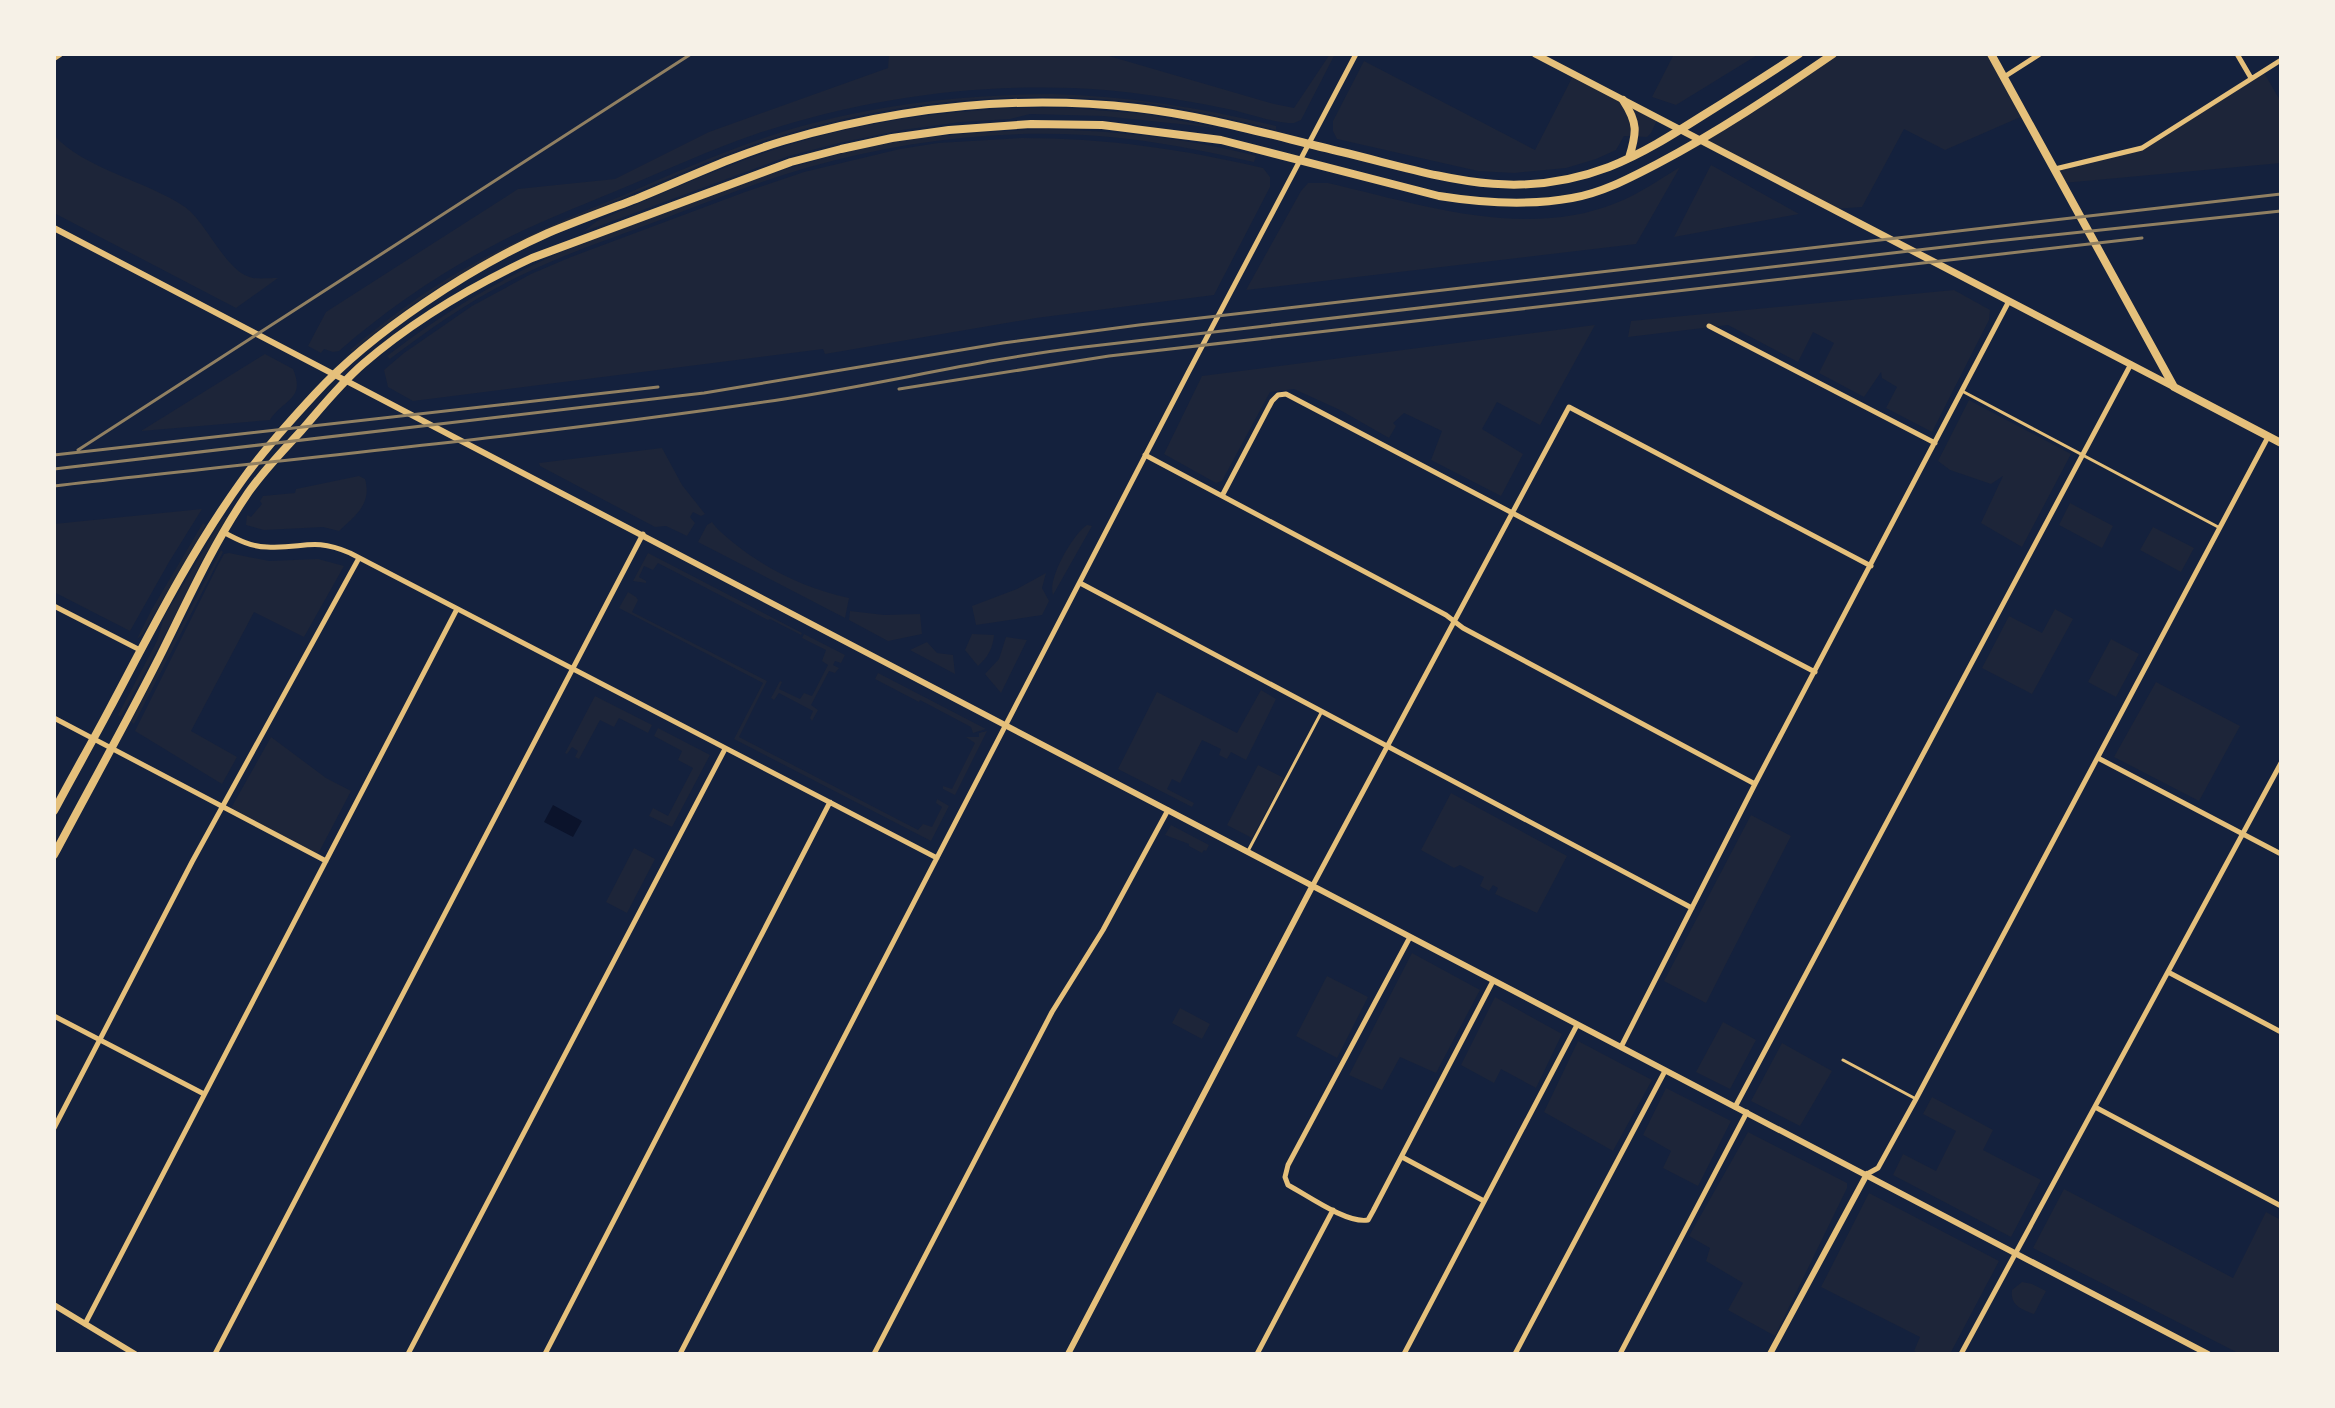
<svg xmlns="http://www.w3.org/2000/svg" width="2335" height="1408" viewBox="0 0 2335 1408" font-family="'Fira Sans',sans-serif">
  <rect width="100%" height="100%" fill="#14213d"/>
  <!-- green -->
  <path fill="#1d2539" d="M889,54H1102L1274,104L1294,108L1330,54H1335L1301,120L1294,123C1271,123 1246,112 1223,108C1173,98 1124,90 1073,88C966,84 858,100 756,134C709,150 662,172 616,191C575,208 533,224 494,245C438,274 386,310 339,351L333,352L324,349L321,353L308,346L326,312L518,189L615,179L709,132L888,68Z
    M1674,54H1759L1676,105L1652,97Z
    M1833,54H1991L2025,115L1945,150L1904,129L1862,207L1834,209L1702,140Z
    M1364,61L1535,150L1574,74L1658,118L1651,133L1647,137L1624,136L1616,150L1596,159L1566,168L1514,173L1478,171L1337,139L1333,131V121Z
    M2263,71L2281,102V163L2063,183L2055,169L2136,151Z
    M1052,94C1129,96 1202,108 1276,126V130C1233,119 1190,109 1145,103C1019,88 891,101 770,139C718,156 668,179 618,200C559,226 500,251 444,284C412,304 381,328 352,352L350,350C386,320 423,292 464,269C515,240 569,217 624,195C674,173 724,151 776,134C866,105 958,95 1052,94Z
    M1014,108H1069L1146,114L1218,128L1103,116L1030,114L1010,119L961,122L902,130L839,143L789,156L583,232L597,221C655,197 713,170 773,150C851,124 932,112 1014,108Z
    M1046,129C1116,131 1188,138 1256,156L1254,162C1213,153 1171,144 1129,139C1021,126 910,138 806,168C757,182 710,201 663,219C618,236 572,251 528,272C478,295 433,326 390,359L387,356C441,314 498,280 561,252C662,214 763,170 869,147C927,134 986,132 1046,129Z
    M54,135C82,168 149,182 185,207C208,224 226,273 253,278C261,279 270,278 278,278L236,308L54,213Z
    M1022,138C1107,138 1181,149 1263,168L1270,177V187L1214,295L1036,318L825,354L823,349L413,401L388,387L384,370L404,353L472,306L531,274L571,257L745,192L804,172L900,149L938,143Z
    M1711,165L1799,214L1674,237Z
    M1680,167L1636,244L1246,290L1301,191L1308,183H1328C1418,204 1526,240 1616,203C1639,194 1659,180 1680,167Z
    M1954,290L1990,310L1989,320L1932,432L1886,408L1897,387L1882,378L1881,372L1864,397L1819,373L1834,343L1813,332L1798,362L1728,325L1628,337L1631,321Z
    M1595,325L1540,425L1497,402L1482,429L1523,454L1501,496L1431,460L1442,431L1404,413L1393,423L1396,426L1389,438L1340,410L1294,389L1270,392L1222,481L1216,483L1164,454L1202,376Z
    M265,354L293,369C306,400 283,399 270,420L141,431Z
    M1969,400L2071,454L2022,547L1981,523L2003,476L1991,484L1950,470L1938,461Z
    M662,448L682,485L705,514L701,516L693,512L690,517L695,523L687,536L666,526L655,527L540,466L539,463Z
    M359,476L365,479C372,504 356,515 339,531L323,527L264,530L246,525L247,515L251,517L262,504L260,501L263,496L295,493L296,489Z
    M2070,503L2113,526L2102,548L2059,525Z
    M202,509L169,562L130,631L54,592V524Z
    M224,516L227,517L199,566L173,620L121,717L118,715L157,641L164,617Z
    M712,522C718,531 727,537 735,544C769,571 807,589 849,598L845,618L698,542L707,525Z
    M203,523L206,525L143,634L137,639L152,609Z
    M1087,525L1092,526L1053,595C1047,579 1073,534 1087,525Z
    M2153,527L2194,548L2181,572L2140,550Z
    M221,550L223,552L134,724L131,722Z
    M229,553L269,561L318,559L344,566L304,637L254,612L191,731L237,757L222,784L135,731L219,563L224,554Z
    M648,553L802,633L801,635L770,619L768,620L658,563L653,570L644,566L639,577L646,581V583L633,581Z
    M1046,573L1042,588L1049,601L1042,615L976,625L972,606L1017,589Z
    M628,592L636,597L638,600L632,612L767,681L739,737L918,830L923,824L932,827L942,807L936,803L937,799L949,806L931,841L734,739L763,683L619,608Z
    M2055,609L2073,619L2032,694L1982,668L2009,616L2042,633Z
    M850,611L884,615L920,614L922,634L888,641L849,620Z
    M804,634L845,655L841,663L835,661L833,665L839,668L835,673L829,671L811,705L818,710L812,721L810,718L813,711L779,693L774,700L771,698L780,681L782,682L779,689L800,699L804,693L812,696L828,665L822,661L826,650L802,638Z
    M972,634L994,635C993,648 988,657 978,666L965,650Z
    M1006,637L1027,640L1001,693L985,674L999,659Z
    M2111,639L2139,654L2116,697L2088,682Z
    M927,642L937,653L953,655L955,674L910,650Z
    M878,673L986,729L973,733L971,727L920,700L919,702L875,679Z
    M2156,682L2240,726L2199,801L2114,757Z
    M1261,690L1276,699L1246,760L1231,752L1227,759L1219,755L1221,749L1202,740L1180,783L1172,779L1167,789L1194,803L1192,807L1118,769L1157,692L1237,733Z
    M595,696L652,725L648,733L619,718L614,727L600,720L579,759L575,757L578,751L572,747L567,754L565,753Z
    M658,728L710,755L672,827L649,816L653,808L668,816L693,768L678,760L682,751L654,736Z
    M987,731L955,795L943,789V786L952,789L975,743L966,737H979V733Z
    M271,737L326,778L351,791L318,854L231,808Z
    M1258,765L1284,778L1252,838L1227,825Z
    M1451,793L1567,856L1537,913L1495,894L1498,888L1493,885L1489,891L1480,886L1484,877L1460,865L1454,868L1421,850Z
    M1751,815L1791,836L1706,1003L1664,981Z
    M1171,825L1209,845L1206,851L1204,850L1202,853L1189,846V844L1165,835Z
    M634,848L655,859L627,913L606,902Z
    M1412,953L1480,990L1436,1073L1400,1057L1382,1090L1349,1075Z
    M1327,976L1368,997L1337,1058L1296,1036Z
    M1495,997L1562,1034L1536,1088L1501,1069L1494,1083L1461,1065Z
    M1180,1008L1210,1024L1202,1039L1172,1023Z
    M1723,1022L1756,1040L1730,1089L1696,1072Z
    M1578,1041L1652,1080L1613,1151L1544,1112Z
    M1782,1043L1832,1071L1800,1126L1751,1101Z
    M1666,1088L1731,1121L1698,1186L1663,1168L1671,1151L1643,1135Z
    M1932,1097L1993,1130L1983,1150L2041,1180L2011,1237L1893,1175L1903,1154L1936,1171L1956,1131L1923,1114Z
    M1748,1132L1847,1183V1188L1775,1336L1728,1310L1743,1283L1706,1261L1710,1248L1689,1236Z
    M2064,1189L2233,1278L2266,1212L2281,1220V1354H2240L2033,1248Z
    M1869,1193L1999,1261L1950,1354H1920L1914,1351L1920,1337L1821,1287Z
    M2022,1282L2032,1284L2046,1291L2034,1314C2021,1309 2010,1305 2012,1290Z"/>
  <!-- water -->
  <path fill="#0b132b" d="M553,805L582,821L573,837L544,822Z"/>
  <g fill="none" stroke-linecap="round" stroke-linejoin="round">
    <!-- service -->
    <path stroke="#e5c07b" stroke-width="3" d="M1962,391L2220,528
      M1248,851L1321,713
      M1843,1060L1916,1099"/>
    <!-- minor -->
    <path stroke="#e5c07b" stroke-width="5" d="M2237,54L2251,78
      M2004,77L2040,54
      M2055,169L2142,148L2281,60
      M1709,326L1935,443
      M1145,455L1446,615L1463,628L1755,784
      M1222,496L1272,401L1278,395L1286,394L1815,672
      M225,533C238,540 252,547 267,547C304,549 312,537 350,553L937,858
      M1080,583L1692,908
      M54,606L140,650
      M54,718L326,861
      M2098,758L2281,854
      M1313,885L1569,407L1871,566
      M1410,937L1288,1165L1285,1177L1288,1185C1307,1195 1347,1224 1368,1220L1373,1211L1493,981
      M2168,972L2281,1032
      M54,1016L204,1094
      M1621,1047L1755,784L2009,301
      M1735,1107L2131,364
      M2095,1107L2281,1206
      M54,1128L192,862L359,558
      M1402,1157L1484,1201
      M1867,1174L1878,1168L1916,1099L2268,437
      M85,1324L457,609
      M215,1354L643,534
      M408,1354L725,749
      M545,1354L830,802
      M680,1354L1188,373L1356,54
      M874,1354L1052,1012L1103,930L1168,810
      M1257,1354L1333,1210
      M1404,1354L1577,1025
      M1515,1354L1665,1071
      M1620,1354L1747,1112
      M1961,1354L2281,763"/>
    <!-- tertiary -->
    <path stroke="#e5c07b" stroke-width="6" d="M54,58L60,54
      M54,228L2208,1354
      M54,1305L135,1354
      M1068,1354L1313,885
      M1770,1354L1867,1174"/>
    <!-- secondary -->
    <path stroke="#e5c07b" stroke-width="7" d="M1535,54L2174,387"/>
    <!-- primary -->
    <path stroke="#e5c07b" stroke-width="8" d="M1991,54L2174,387L2281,443
      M1623,100C1638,123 1637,132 1629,158
      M54,811C72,777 91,744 109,710C150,633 190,553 241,482C263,451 289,422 315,394C372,332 471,267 548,233C577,221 607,210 636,199C685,179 733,156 783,141C897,108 1018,94 1137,108C1207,116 1274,136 1342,152C1438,175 1512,204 1609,167C1642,154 1672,135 1702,116C1734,96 1767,75 1799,54
      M54,855C89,789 126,723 160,656C187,602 212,546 246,496C262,472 282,452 301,431C321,408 340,384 363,364C414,320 472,286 532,258L791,162L841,149L892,138L949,130L1031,124L1102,125L1221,140L1439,196C1483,203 1528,206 1572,198C1602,193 1630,178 1657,164C1718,132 1776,93 1833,54"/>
    <!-- rail -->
    <path stroke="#918062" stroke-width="3" d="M899,389L1109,356L2142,238
      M78,450L691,54
      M54,455L658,387
      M54,469L704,393L1003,343L1139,325L2281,194
      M54,486C288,459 523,437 757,403C867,388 974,360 1084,347L1987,242L2281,211"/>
  </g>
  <!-- border -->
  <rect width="2335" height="1408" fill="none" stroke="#f6f1e7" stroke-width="112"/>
</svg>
